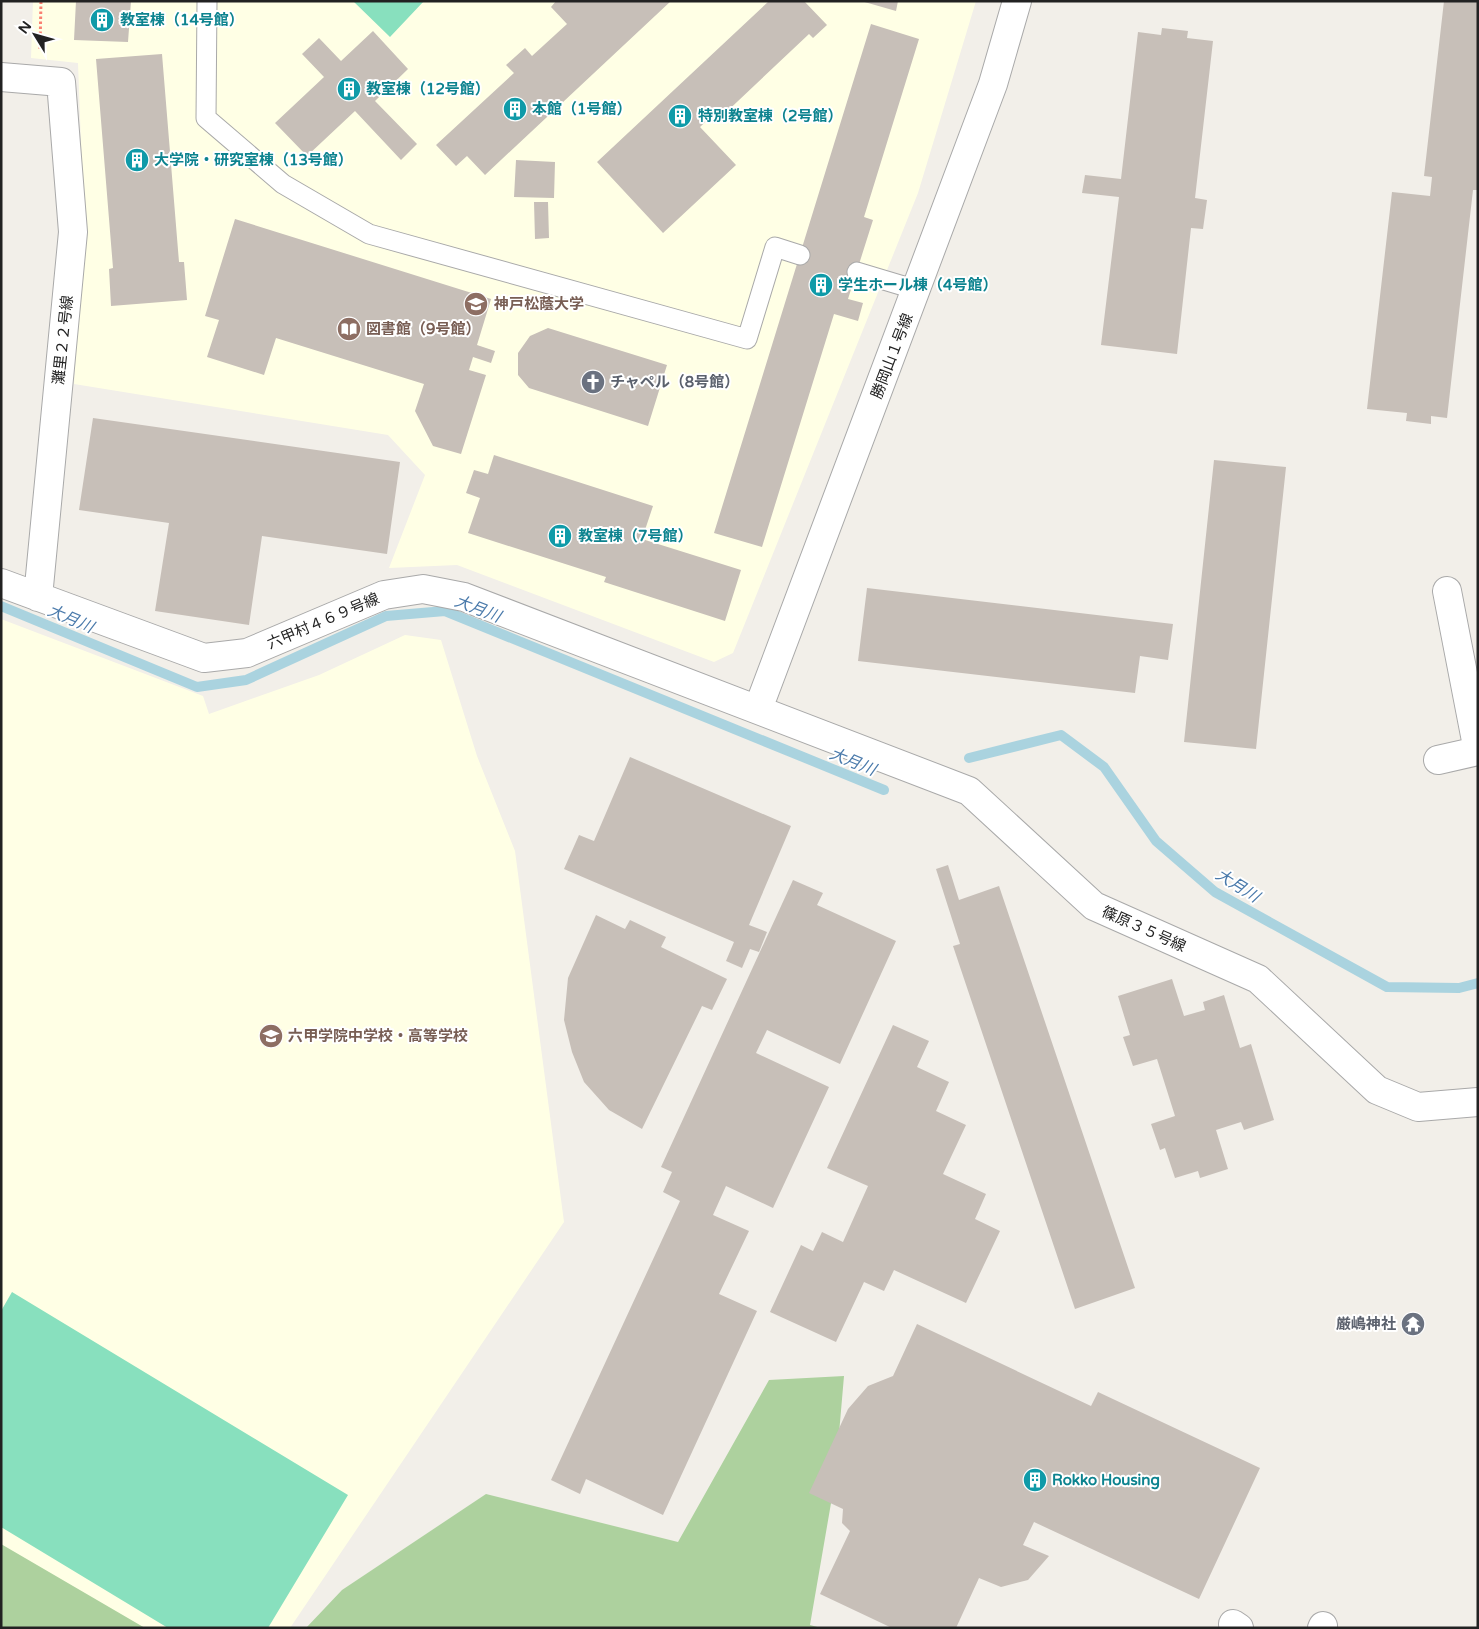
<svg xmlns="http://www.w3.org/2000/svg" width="1479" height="1629" viewBox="0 0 1479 1629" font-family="'Varela Round','Noto Sans JP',sans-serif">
  <rect width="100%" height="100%" fill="#f2efe9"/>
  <!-- education -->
  <path fill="#ffffe5" d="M33,1H976L918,193L733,653L714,662L457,565L389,568L425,475L388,435L74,384L84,225L78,63L31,58Z
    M1,619L203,696L209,714L319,675L405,635L441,640L477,756L515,851L564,1222L290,1628H115L1,1577Z"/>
  <!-- forest -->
  <path fill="#add19e" d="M844,1376L835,1480L810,1625L821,1628H306L342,1590L486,1494L678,1542L769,1380Z
    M1,1544L145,1628H1Z"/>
  <!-- pitch -->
  <path fill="#88e0be" d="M353,1H424L390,37Z
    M12,1292L348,1495L268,1628H168L1,1527V1311Z"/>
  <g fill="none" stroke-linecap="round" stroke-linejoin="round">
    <!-- stream -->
    <path stroke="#aad3df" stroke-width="10" d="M1,606L197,687L246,680L386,616L445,611L884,790
      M969,758L1061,735L1104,767L1156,841L1215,892L1387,987L1459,988L1478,983"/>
  </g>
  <!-- building -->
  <path fill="#c7bfb8" d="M76,1H131L128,42L74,40Z
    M556,1H671L485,175L467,156L456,166L436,145L514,73L506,65L525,48L532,56L567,24L551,7Z
    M769,1H804L827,25L813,38L809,34L720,118L715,113L700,127L736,165L663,233L597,162Z
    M861,1H898L896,11Z
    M1444,1H1478V190H1473L1447,418L1431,416V424L1406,421L1407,413L1367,409L1392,192L1430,196L1432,177L1424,176Z
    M871,24L919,39L864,217L873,220L848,299L863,303L858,321L834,314L762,547L714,533Z
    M1162,28L1188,31L1187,38L1213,41L1195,198L1207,200L1203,229L1191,228L1177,354L1101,345L1119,197L1082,193L1085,175L1121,179L1138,32L1161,35Z
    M373,31L408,69L375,101L417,144L401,160L355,111L307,156L275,123L324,77L302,54L319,38L341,61Z
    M162,54L179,262H184L187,300L111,306L109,269L113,268L96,59Z
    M516,160L555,162L554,198L514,197Z
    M534,202H548L549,238L535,239Z
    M235,219L491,299L477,345L495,351L491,363L473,357L469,370L486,375L461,454L433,446L415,411L424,384L276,338L264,375L207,357L219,320L205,316Z
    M548,328L667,365L648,426L529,388L518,375V353L530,336Z
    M93,418L400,462L387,554L262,536L249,625L155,611L169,523L79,510Z
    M494,455L653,506L642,539L741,570L725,621L604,582L606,577L468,533L480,498L466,493L474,470L488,474Z
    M1214,460L1286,467L1256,749L1184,742Z
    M867,588L1173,624L1168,660L1140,656L1135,693L858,661Z
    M630,757L791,826L749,925L767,932L759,952L750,949L742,968L726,961L734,942L564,869L579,835L594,841Z
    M948,865L959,900L999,886L1135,1288L1075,1309L953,946L960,944L936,869Z
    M793,880L823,893L817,905L896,941L840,1064L767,1030L756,1053L829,1087L773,1208L726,1186L713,1215L749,1231L719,1294L757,1311L663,1515L586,1479L580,1494L551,1480L680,1201L663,1192L672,1172L661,1167Z
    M596,915L625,929L630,920L666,937L661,947L727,979L712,1010L702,1006L642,1129L609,1110L584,1082L572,1052L564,1020L568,978Z
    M1172,979L1184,1016L1205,1010L1203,1002L1224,995L1240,1048L1251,1044L1274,1120L1244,1130L1241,1122L1216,1130L1228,1169L1200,1178L1198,1171L1175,1178L1165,1148L1160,1150L1151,1124L1175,1116L1157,1059L1133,1066L1123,1037L1130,1035L1118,996Z
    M893,1025L929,1041L917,1067L949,1082L936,1111L966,1125L943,1174L986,1194L975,1219L1000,1231L966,1303L894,1270L884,1291L864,1282L836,1342L770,1312L801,1245L813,1251L822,1232L843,1242L868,1186L827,1168Z
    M917,1324L1091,1406L1098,1392L1260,1468L1199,1599L1034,1522L1023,1545L1049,1556L1028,1580L1001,1587L979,1578L956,1628H892L820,1594L850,1531L842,1523L843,1509L809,1493L848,1409L868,1386L893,1376Z"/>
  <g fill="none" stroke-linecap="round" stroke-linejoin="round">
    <!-- service casing -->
    <g stroke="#a9a9a9" stroke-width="21">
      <path id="service" d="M207,1L206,118L283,184L369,234L747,339L775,247L800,255
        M857,272L917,290"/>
    </g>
    <!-- minor casing -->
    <g stroke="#a9a9a9" stroke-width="30">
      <path id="minor" d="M1,77L61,82L73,232L38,597
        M1,583L204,658L247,653L384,595L423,589L464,597L969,791L1094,906L1258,979L1377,1090L1418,1107L1478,1102
        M758,709L993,84L1017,1
        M1438,760L1478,751L1447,591
        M1233,1624L1239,1628
        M1322,1628L1323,1626"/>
    </g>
    <!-- path -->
    <path stroke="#fa8072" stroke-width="3" stroke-dasharray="2.5 2.5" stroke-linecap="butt" d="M40,49L41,1"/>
    <!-- service -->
    <use href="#service" stroke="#fff" stroke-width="19"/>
    <!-- minor -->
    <use href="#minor" stroke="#fff" stroke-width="28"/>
  </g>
  <!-- icons -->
  <defs>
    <g id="building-disc" transform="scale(1.25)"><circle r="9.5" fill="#0f9aa8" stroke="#fff"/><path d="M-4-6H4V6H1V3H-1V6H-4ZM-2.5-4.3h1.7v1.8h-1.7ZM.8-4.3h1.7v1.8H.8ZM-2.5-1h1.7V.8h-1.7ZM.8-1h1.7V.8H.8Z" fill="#fff"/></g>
    <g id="university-disc" transform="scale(1.25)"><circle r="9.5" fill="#8d6e63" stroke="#fff"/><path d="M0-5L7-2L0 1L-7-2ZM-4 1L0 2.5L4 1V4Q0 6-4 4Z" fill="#fff"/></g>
    <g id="library-disc" transform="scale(1.25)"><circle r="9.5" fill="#8d6e63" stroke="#fff"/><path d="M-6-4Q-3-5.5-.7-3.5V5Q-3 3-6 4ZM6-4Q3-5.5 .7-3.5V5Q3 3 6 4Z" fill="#fff"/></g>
    <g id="church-disc" transform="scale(1.25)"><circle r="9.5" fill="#6b7280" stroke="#fff"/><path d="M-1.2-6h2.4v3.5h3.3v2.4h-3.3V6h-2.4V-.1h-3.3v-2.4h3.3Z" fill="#fff"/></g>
    <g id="school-disc" transform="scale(1.25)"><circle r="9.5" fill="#8d6e63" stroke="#fff"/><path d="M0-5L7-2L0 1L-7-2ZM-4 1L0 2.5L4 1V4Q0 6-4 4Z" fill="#fff"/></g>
    <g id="temple-disc" transform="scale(1.25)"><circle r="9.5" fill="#6b7280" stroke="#fff"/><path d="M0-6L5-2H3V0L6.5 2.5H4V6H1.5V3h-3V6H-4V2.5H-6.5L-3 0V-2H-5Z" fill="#fff"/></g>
  </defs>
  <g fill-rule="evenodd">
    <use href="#building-disc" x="102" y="20"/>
    <use href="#building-disc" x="349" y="89"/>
    <use href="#building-disc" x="515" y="109"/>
    <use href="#building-disc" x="680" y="116"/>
    <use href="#building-disc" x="137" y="160"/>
    <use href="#building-disc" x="821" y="285"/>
    <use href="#university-disc" x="476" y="304"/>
    <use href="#library-disc" x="349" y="329"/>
    <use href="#church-disc" x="593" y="382"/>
    <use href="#building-disc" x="560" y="536"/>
    <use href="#school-disc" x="271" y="1036"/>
    <use href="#temple-disc" x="1413" y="1324"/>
    <use href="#building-disc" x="1035" y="1480"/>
  </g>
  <g text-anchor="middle" stroke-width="4" stroke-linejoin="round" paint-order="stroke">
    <!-- culture labels -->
    <g font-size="15" font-weight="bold" fill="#0d838f" stroke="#fff" text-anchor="start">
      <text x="120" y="25">教室棟（14号館）</text>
      <text x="366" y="94">教室棟（12号館）</text>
      <text x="532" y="114">本館（1号館）</text>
      <text x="698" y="121">特別教室棟（2号館）</text>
      <text x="154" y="165">大学院・研究室棟（13号館）</text>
      <text x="838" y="290">学生ホール棟（4号館）</text>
      <text x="578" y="541">教室棟（7号館）</text>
      <text x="1052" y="1485">Rokko Housing</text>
    </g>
    <!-- education labels -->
    <g font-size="15" font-weight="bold" fill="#785e54" stroke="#fff" text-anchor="start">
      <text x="494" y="309">神戸松蔭大学</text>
      <text x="366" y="334">図書館（9号館）</text>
      <text x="288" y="1041">六甲学院中学校・高等学校</text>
    </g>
    <!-- street labels -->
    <g font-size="15" fill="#222" stroke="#fff">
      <text transform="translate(63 340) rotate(-84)" y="5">灘里２２号線</text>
      <text transform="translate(892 356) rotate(-69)" y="5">勝岡山１号線</text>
      <text transform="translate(323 621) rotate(-23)" y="5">六甲村４６９号線</text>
      <text transform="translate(1144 929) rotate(24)" y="5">篠原３５号線</text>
    </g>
    <!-- worship labels -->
    <g font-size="15" font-weight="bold" fill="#5b616d" stroke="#fff" text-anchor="start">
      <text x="610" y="387">チャペル（8号館）</text>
      <text x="1396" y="1329" text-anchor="end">厳嶋神社</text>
    </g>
    <!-- water labels -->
    <g font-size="16" font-style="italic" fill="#4a7aab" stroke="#fff">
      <text transform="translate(478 608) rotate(21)" y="6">大月川</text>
      <text transform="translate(71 618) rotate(23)" y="6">大月川</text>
      <text transform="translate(853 761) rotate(22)" y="6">大月川</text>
      <text transform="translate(1238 885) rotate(32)" y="6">大月川</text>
    </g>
  </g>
  <!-- border -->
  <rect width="1479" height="1629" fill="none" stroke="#222222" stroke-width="5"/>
  <!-- north arrow -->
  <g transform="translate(35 35) rotate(307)" stroke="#ffffff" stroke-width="4" paint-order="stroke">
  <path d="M0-4L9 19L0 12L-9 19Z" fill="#222222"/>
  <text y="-8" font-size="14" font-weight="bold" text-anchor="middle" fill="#222222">N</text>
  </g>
</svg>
